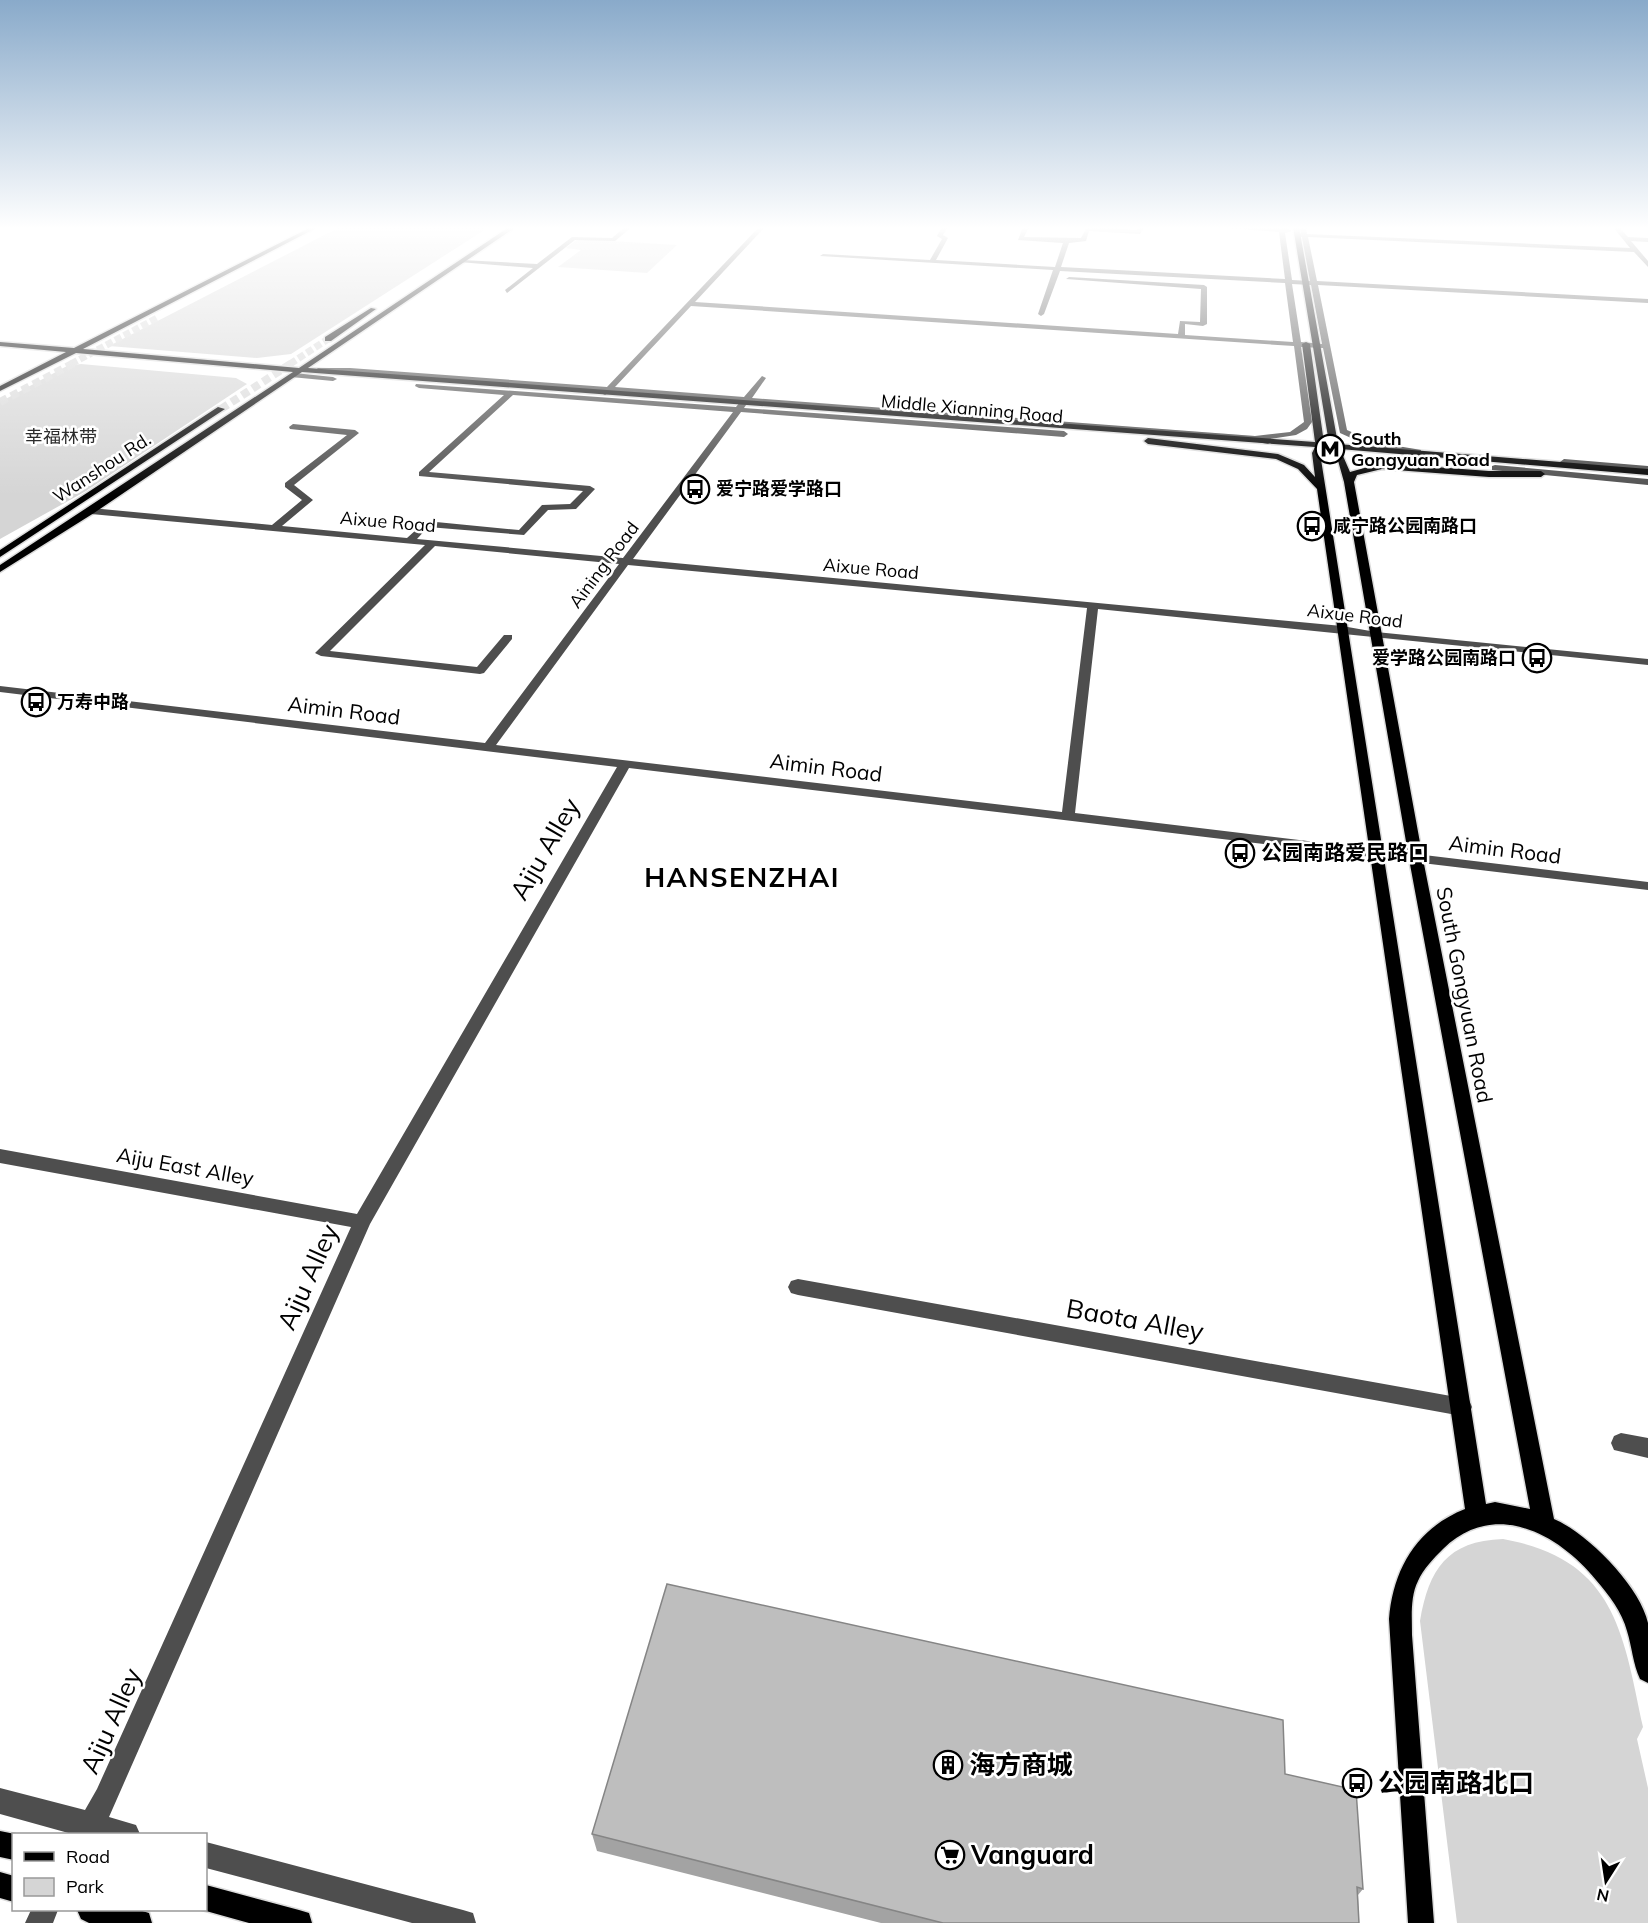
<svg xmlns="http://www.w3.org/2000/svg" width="1648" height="1923" viewBox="0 0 1648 1923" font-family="Mulish,'Noto Sans SC',sans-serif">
  <rect width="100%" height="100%" fill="#fff"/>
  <!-- green -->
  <path fill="#d5d5d5" d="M340,227H489L291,354L257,358L109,346Z
    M578,239L677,245L647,273L558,267L581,250L566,248Z
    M81,364L236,378L247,384L86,491L0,539V402L67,366Z
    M1503,1539C1615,1559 1623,1632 1643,1727L1637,1739L1648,1788V1923H1457L1420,1621C1429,1569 1447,1541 1503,1539Z"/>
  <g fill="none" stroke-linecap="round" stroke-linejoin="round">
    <!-- major-tunnel-far1 -->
    <path stroke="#d9d9d9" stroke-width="7" stroke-dasharray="7 3" stroke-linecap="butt" d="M71,364L157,318
      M290,364L328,339"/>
    <!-- major-tunnel -->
    <path stroke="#d9d9d9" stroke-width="8" stroke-dasharray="8 4.5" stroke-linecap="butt" d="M0,402L74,363
      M221,409L292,363"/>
    <!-- major casing -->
    <g stroke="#dbdbdb" stroke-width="3">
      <path id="major" d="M311,227H318L83,349L299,368L509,227H516L308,368L1315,442L1302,344L1306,342L1310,344L1324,443H1329L1293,227H1299L1338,444L1648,469V475L1340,449L1350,472L1382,463L1489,471H1541L1545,474L1541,477H1489L1382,469L1357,475L1354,482L1423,859L1554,1519C1587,1533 1640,1586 1648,1623C1648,1641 1648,1664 1648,1683L1640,1679C1633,1664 1632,1647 1627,1631C1622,1612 1609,1595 1596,1580C1558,1533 1494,1499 1443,1549C1434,1558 1423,1569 1418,1581C1410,1597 1412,1618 1412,1635L1434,1923H1408L1389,1619C1393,1569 1417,1528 1465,1509L1317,489L1298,469L1276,459L1148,444L1144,441L1148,438L1278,454L1304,465L1315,477L1312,453L1315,447L302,372L94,513L0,572V565L293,372L76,353L0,391V386L66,352L0,346V342L74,348ZM1323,448H1331L1337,457L1344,482L1409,859L1530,1509L1495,1502L1486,1504L1320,453Z
        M371,308L376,309L331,341H325V337Z
        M218,407L225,409L0,557V550Z
        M0,1831L15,1834L14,1860L0,1857Z
        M0,1872L14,1876V1902L0,1898Z
        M206,1885L299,1910L309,1913L312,1923H249L206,1911L202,1910H206Z
        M77,1910H139L149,1913L152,1923H89L81,1919Z"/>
    </g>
    <!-- minor -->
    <path fill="#4e4e4e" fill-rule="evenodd" d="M625,227H632L615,241L575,240L507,293L505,290L533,268L459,262L462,260L537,264L572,237L612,238Z
      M759,227H765L695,302L1178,334L1180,321L1200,322L1201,289L1066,279L1069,277L1204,285L1207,287V324L1203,326L1185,324V335L1293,342L1285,283L1060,271L1044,314L1041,316L1038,314L1053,270L820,256L823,254L930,260L942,239L937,236L942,227H948L943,235L948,238L936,260L1055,267L1063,243L1018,240L1023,227H1029L1024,237L1081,238L1087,227L1137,230L1138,227H1144L1140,234L1089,231L1086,241L1069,243L1061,267L1285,279L1279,232L1217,227H1284L1292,231L1285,233L1292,280L1310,281L1302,237L1294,235L1301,233L1300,227H1306L1307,234L1630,248L1613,227H1619L1628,237L1648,238V242L1631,241L1648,261V267L1634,252L1308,237L1317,281L1648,299V303L1318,285L1347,430L1374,442L1421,450V454L1369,446L1340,433L1323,348L1301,347L1312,422L1307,429L1296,435L1270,439L1272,441L1268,444L1247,440L748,402L744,408L1064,431L1068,434L1064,437L741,412L633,559L1342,626L1376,632L1648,659V665L1098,609L1075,813L1648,882V890L629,768L370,1224L109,1817L136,1825L140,1834H72L0,1814V1788L85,1810L97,1789L351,1227L0,1163V1149L357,1214L617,767L0,692V686L485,743L619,564L435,546L330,651L477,667L504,635H512V639L484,673L480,674L321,656L315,653L425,545L91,514L86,511L91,508L272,525L302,500L285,487V483L347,435L290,429L289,427L293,424L355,430L359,433L294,485L313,500L282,526L407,538L426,521L519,530L542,505L570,504L583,491L419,476V472L504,395L419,388L415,386L416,384L736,407L740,402L610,392L605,395L601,393L602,391L350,372H320L317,368H350L607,387ZM1292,284L1311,285L1322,344L1301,342ZM691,306L1294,346L1304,422L1290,432L1255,436L752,398L766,378L762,376L744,397L615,387ZM513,395L733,412L623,558L417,539L428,527L524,535L548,510L576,509L595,489L590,486L429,472ZM628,565L1087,608L1062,812L496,745Z
      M294,373L333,377L337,379L333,381L291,377Z
      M1564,459L1648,466V472L1561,464L1560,462Z
      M1495,465L1648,479V485L1492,470V466Z
      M798,1279L1462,1398L1469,1400L1472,1407L1469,1414L1462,1416L798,1295L791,1293L788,1287L791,1281Z
      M1621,1433L1648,1438V1458L1614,1450L1611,1443L1614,1436Z
      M206,1842L463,1910L473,1913L476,1923H412L206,1868Z
      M31,1910H58L53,1923H25Z"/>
    <!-- major -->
    <use href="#major" fill="#000" fill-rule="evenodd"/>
  </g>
  <!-- wall -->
  <path fill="#a3a3a3" d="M1285,1774L1363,1889L1358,1895L1359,1923H881L597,1851L592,1834Z"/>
  <!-- building -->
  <path fill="#bebebe" stroke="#858585" stroke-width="1.5" d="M667,1584L1283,1720L1285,1774L1356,1790L1363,1889L1357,1887L1359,1923H943L592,1834Z"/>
  <!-- sky -->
  <linearGradient id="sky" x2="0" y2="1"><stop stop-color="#89aaca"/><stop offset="0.46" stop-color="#fff"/><stop offset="1" stop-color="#fff" stop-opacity="0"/></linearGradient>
  <rect width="1648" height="496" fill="url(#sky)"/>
  <!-- icons -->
  <defs>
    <g id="metro-ring" transform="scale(1.5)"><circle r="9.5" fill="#fff" stroke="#000" stroke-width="1.5"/><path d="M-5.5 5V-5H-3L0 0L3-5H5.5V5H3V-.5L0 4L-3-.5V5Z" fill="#000"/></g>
    <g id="bus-ring" transform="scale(1.5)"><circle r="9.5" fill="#fff" stroke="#000" stroke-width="1.5"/><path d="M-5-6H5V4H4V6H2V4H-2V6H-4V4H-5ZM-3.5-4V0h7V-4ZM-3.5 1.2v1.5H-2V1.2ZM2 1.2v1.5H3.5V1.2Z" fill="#000"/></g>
    <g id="building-ring" transform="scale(1.5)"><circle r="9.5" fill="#fff" stroke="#000" stroke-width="1.5"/><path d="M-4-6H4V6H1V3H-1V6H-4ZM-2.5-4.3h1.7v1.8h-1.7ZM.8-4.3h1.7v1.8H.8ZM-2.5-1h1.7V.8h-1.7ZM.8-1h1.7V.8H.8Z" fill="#000"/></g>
    <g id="supermarket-ring" transform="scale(1.5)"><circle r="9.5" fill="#fff" stroke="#000" stroke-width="1.5"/><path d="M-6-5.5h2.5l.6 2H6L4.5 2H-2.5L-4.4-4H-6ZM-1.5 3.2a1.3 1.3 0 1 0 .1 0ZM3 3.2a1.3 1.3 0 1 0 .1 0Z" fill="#000"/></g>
  </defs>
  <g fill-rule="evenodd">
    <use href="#metro-ring" x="1330" y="449"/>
    <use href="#bus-ring" x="695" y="489"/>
    <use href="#bus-ring" x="1312" y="526"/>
    <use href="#bus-ring" x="1537" y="658"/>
    <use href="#bus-ring" x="36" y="702"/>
    <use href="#bus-ring" x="1240" y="853"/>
    <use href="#building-ring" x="948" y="1765"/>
    <use href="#bus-ring" x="1357" y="1783"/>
    <use href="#supermarket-ring" x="950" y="1855"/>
  </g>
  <g text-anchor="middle" stroke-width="5" stroke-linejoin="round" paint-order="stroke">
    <!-- far-street labels -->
    <g font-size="18" fill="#000" stroke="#fff">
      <text transform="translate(972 409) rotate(5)" y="6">Middle Xianning Road</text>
      <text transform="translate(102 468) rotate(-33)" y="6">Wanshou Rd.</text>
      <text transform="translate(388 522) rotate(5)" y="6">Aixue Road</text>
      <text transform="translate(604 565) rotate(-53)" y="6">Aining Road</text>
      <text transform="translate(871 569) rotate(5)" y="6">Aixue Road</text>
      <text transform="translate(1355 616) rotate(7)" y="6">Aixue Road</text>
    </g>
    <!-- far-park labels -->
    <g font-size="18" fill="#2c2c2c" stroke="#fff">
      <text x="61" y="443">幸福林带</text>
    </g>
    <!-- far-poi labels -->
    <g font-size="18" font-weight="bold" fill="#000" stroke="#fff" text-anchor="start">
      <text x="1351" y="445">South<tspan x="1351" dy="21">Gongyuan Road</tspan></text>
      <text x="716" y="495">爱宁路爱学路口</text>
      <text x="1333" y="532">咸宁路公园南路口</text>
      <text x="1516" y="664" text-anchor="end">爱学路公园南路口</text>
      <text x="57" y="708">万寿中路</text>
    </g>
    <!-- street labels -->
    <g font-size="21" fill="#000" stroke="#fff">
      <text transform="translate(344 711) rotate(7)" y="7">Aimin Road</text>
      <text transform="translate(826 768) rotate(7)" y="7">Aimin Road</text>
      <text transform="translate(1505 850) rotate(7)" y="7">Aimin Road</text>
      <text transform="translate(1464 995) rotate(79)" y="7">South Gongyuan Road</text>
      <text transform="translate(185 1167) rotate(10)" y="7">Aiju East Alley</text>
    </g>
    <!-- poi labels -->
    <g font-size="21" font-weight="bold" fill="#000" stroke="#fff" text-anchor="start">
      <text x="1261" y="860">公园南路爱民路口</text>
    </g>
    <!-- near-street labels -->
    <g font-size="26" fill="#000" stroke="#fff">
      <text transform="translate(545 849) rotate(-60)" y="9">Aiju Alley</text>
      <text transform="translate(308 1277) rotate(-66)" y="9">Aiju Alley</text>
      <text transform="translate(1135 1320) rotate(10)" y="9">Baota Alley</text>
      <text transform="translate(111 1721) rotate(-66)" y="9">Aiju Alley</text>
    </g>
    <!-- near-poi labels -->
    <g font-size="26" font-weight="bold" fill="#000" stroke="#fff" text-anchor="start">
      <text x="969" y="1774">海方商城</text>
      <text x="1378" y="1792">公园南路北口</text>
      <text x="971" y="1864">Vanguard</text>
    </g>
    <!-- district labels -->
    <g font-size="27" font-weight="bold" letter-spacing="1.5" fill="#000" stroke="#fff">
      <text x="742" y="887">HANSENZHAI</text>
    </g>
  </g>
  <!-- legend -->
  <rect x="12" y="1833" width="195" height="78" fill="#ffffff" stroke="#999999" stroke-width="1.5"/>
  <rect x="24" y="1852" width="30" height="9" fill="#000000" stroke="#999999" stroke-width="1.5"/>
  <text x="66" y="1863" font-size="18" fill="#000000">Road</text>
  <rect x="24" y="1878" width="30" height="18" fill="#d5d5d5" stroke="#999999" stroke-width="1.5"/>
  <text x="66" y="1893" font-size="18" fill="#000000">Park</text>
  <!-- north arrow -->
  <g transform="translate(1606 1881) rotate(192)" stroke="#ffffff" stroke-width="4.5" paint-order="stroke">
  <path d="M0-4.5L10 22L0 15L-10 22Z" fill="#000000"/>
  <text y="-9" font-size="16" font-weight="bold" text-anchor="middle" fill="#000000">N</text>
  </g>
</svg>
